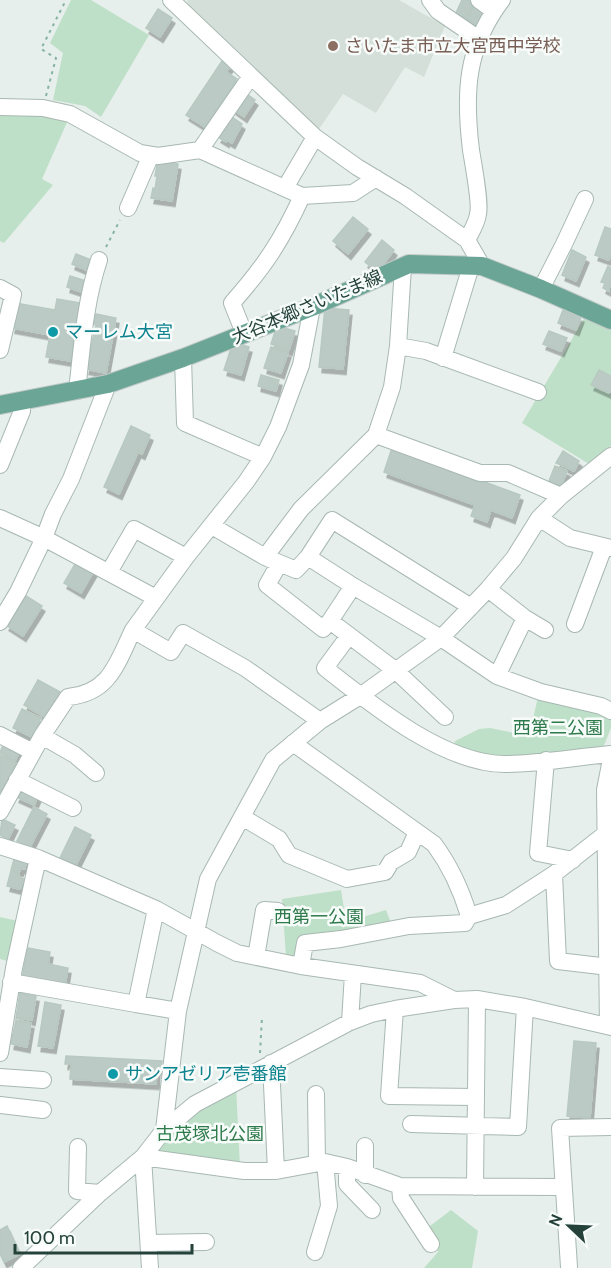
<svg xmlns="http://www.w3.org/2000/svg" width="611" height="1268" viewBox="0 0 611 1268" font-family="Cabin,'Noto Sans JP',sans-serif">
  <defs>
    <filter id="shadow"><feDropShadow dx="3" dy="5.5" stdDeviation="0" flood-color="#0004"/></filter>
  </defs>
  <rect width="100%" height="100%" fill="#e6efeb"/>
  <!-- built -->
  <path fill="#d4dfda" d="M187,0H399L445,26L424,77L405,67L376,113L343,94L317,132L190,9Z"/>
  <!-- green -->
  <path fill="#bfe0c8" d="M71,0H91L149,35L101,117L85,106L53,100L63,53L50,43Z
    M0,112L58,114L68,120L42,179L53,185L4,243L0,241Z
    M585,317L611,328V446L589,464L522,423Z
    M538,697L611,715V728L603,748L504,759L454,750L455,741L479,729L490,728L529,736Z
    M341,890L346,922L386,910L393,928L303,942L299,959L286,957L282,899Z
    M0,917L18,921L11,962L0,959Z
    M236,1084L240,1168L148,1155L168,1134Z
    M451,1210L478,1231L472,1268H424L438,1252L430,1226Z"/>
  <!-- building -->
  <path fill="#bbcac4" stroke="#b8c9c2" stroke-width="1.5" filter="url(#shadow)" d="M462,0H470L469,2L473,4L466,18L456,13Z
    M475,3L485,12L478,25L467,20Z
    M158,9L172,18L160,37L146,28Z
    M222,61L230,66L226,72L237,79L205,127L186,115Z
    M244,92L255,100L244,117L233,109Z
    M232,117L242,124L232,143L227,140L226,142L218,137Z
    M158,160L178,164L172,201L151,198L153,188L155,189L157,176H155Z
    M353,217L368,229L348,254L333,241Z
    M605,227L611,229V254L609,260L595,255Z
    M382,240L394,250L377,272L365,262Z
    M572,250L586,257L576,281L562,275Z
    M76,254L91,260L86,270L72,264Z
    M608,266L611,268L609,291L603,288L605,283L601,282Z
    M70,276L86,281L82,292L67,287Z
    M57,299L81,303L70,361L46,357L50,335L12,328L16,303L55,310Z
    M325,308L349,310L343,369L319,367Z
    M563,310L581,317L576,330L558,323Z
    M96,314L116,318L106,373L86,369L96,325L94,324Z
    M277,326L295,331L289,350L271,344Z
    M549,331L567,338L561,351L543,344Z
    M233,342L249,347L241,375L224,370Z
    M271,347L288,352L281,373L264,368Z
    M599,370L611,376V391L609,393L591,385Z
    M261,375L279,380L276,391L258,386Z
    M131,426L150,435L142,454L138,452L119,494L104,487Z
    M392,448L520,495L512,518L491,510L487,522L471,516L475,505L384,472Z
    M563,451L579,461L574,471L556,463Z
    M555,466L567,471L561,486L549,481Z
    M78,559L95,569L81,593L64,583Z
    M26,596L42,606L23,636L6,625Z
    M38,680L62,693L48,719L24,705Z
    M22,709L41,718L32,737L13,728Z
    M4,742L20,750L15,761L0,753Z
    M0,755L16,763L1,792H0Z
    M20,790L38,796L34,805L16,797Z
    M34,807L47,814L30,847L17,841Z
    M2,819L15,825L8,839L0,835Z
    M75,827L91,835L76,865L60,858Z
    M15,856L26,859L25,869L21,868L20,871L11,870Z
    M11,871L19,873L18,877L24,879L20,889L7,886Z
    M28,948L50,952L48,964L68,968L65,986L22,978Z
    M20,993L36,996L32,1020L16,1018Z
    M45,1002L61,1005L53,1048L38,1046Z
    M16,1020L31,1023L27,1047L11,1044Z
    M574,1041L596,1043L590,1118L567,1116Z
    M66,1056L162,1061L161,1069H157L156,1084L70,1079L71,1064H65Z
    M7,1226L20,1254L4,1262L0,1254V1230Z"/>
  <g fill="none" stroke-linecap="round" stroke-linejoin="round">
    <!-- minor casing -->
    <g stroke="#a8b8b2" stroke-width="18">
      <path id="minor" d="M171,0L315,137L357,167L405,196L467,240L482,266
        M430,0L438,11L479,39
        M479,0L494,11
        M0,107L43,108L70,114L140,153L158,156L200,150L302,196L353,193L376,178
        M200,150L251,76
        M285,188L315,137
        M128,208L151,155
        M467,240C471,232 477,223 478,214C481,204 473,163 471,150C464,93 466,47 502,0
        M0,288L13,295L0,350
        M541,289L564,244L585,199
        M244,333L232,303C264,267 282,240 302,196
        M398,346L426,351L538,392
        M183,358L185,423L263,457
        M443,358L471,266
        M77,391C82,347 85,302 99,260
        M376,435L392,387L398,346L403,267
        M0,465L22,411V401
        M0,518L44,538L156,598
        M539,518L570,538L611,548
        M212,526L265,557L296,570L308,557L353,586L441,638L497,676L541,692L601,706L611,711
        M265,557L301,509L376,435L480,473H508L561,496
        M308,557L332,520L471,607
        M279,564L267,585L323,629L330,621L395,670L445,717
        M109,572L134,529L186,557
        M488,589L525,618L545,630
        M330,621L353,586
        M0,622L18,592L44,538L53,514L71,479L108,384
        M575,624L604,547
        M133,630L186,557L246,482L263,457L278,427L301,365L312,307
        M348,637L325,668C372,705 444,764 505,764C540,764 576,757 611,754
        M497,676L525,618
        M0,735L33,752
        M42,736L75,755L96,773
        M293,743L434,844C451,867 461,889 469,916L506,905L554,874L605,834
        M546,760L538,853L573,860
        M17,780L73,808
        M0,812L42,736L68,697C110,693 117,663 133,630L171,652L183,633L245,668L320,721
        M242,817L279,839L289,855L347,879L385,872L391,862L408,852L417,832
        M0,846L38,858L156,909L217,943L237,953L301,966L420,983L454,1000
        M554,874L558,961L609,967
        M156,909L136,1004L178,1011
        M256,957L264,910L278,911
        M301,966L305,943L341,939L409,926L465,923L469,916
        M11,982L136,1004
        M395,1009L389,1096L476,1097
        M350,1022L353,974
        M608,1026L605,790L611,759
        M0,1053L14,968L38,858
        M271,1063L276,1171
        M0,1077L43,1080
        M316,1094L317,1163
        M0,1105L43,1110
        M411,1124L518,1127L525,1007
        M164,1130L178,1011L208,879L273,760L320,721L360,696L441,638L488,589L514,558L539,518L561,496L611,456
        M78,1147L77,1191L100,1193
        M347,1167V1184L372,1210
        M365,1175V1146
        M400,1186L401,1198L431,1244
        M475,1187L477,999
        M149,1243L206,1242
        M315,1252L329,1206L325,1162
        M569,1267L560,1128L611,1127
        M21,1268L100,1193L143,1157L164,1130L195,1104L350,1022L371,1014L395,1009L454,1000L477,999L525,1007L611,1027
        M150,1268L143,1157L244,1171H276L325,1162L347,1167L400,1186L563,1187"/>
    </g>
    <!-- major casing -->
    <g stroke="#c2cac8" stroke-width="20">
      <path id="major" d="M0,405L108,384L183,358L312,307L409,264L482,266L541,289L611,320"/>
    </g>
    <!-- path -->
    <path stroke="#86b3a5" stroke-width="2" stroke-dasharray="3 4.5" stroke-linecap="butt" d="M46,96L56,58L41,49L66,0
      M106,247L120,220
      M260,1053L262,1017"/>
    <!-- minor -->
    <use href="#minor" stroke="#fff" stroke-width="16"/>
    <!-- major -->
    <use href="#major" stroke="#6aa596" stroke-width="18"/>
  </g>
  <!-- markers -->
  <circle fill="#8d6e63" stroke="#f7fbf9" stroke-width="2" cx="333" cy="46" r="6"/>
  <g fill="#0f9aa8" stroke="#f7fbf9" stroke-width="2">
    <circle cx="53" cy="332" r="6"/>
    <circle cx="113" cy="1074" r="6"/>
  </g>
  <g text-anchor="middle" stroke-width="5" stroke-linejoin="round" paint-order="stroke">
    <!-- education labels -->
    <g font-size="18" fill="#785e54" stroke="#f7fbf9" text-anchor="start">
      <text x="345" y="52">さいたま市立大宮西中学校</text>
    </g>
    <!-- street labels -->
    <g font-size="18" fill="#24423a" stroke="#f7fbf9">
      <text transform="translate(307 307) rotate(-23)" y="6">大谷本郷さいたま線</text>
    </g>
    <!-- culture labels -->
    <g font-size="18" fill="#0d838f" stroke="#f7fbf9" text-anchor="start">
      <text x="65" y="338">マーレム大宮</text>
      <text x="125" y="1080">サンアゼリア壱番館</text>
    </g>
    <!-- park labels -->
    <g font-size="18" fill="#2d7a4b" stroke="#f7fbf9">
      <text x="558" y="734">西第二公園</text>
      <text x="319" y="923">西第一公園</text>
      <text x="210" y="1140">古茂塚北公園</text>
    </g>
  </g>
  <!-- north arrow -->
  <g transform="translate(569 1226) rotate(293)" stroke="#f7fbf9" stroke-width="4.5" paint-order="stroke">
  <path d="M0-4.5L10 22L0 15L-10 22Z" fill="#24423a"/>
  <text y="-9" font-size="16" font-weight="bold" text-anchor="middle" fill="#24423a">N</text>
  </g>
  <!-- scale -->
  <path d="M15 1244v9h177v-9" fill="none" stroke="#24423a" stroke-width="3"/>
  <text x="24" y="1244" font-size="18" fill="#24423a" stroke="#f7fbf9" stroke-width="4.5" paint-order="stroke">100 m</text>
</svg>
